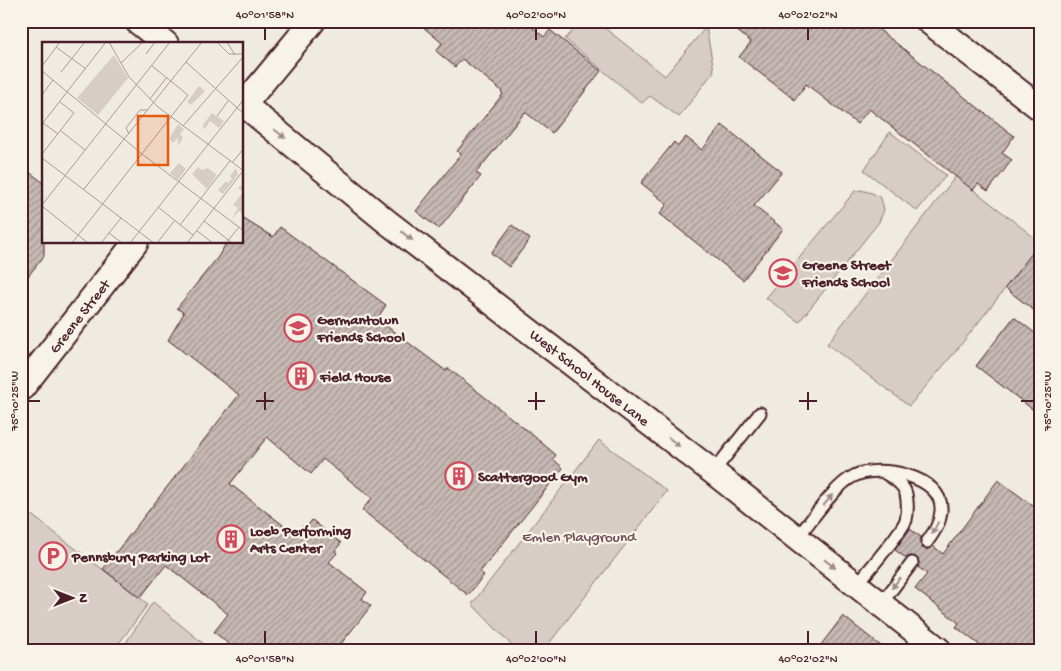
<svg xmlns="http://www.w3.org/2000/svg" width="1061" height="671" viewBox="0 0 1061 671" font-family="'Gochi Hand',sans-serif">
  <defs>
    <pattern id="building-hatch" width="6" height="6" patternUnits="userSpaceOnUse" patternTransform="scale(1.25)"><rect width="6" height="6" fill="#c6b8b3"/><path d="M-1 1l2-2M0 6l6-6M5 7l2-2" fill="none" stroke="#a39592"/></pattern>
  </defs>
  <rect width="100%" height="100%" fill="#f0ebe0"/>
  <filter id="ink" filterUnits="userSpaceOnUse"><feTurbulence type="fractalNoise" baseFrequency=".02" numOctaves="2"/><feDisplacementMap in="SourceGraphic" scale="10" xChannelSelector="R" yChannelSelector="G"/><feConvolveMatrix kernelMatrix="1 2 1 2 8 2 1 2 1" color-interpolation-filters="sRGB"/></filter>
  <g filter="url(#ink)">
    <!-- green -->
    <path fill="#d8cdc6" stroke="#917678" d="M582,21H596L665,76L706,27L714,71L679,117L650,96L642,103L565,39Z
      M890,132L946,175L917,211L864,170Z
      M956,176L1040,242V244L956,351L909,406L827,344Z
      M861,190L872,193L881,198L884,210L879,222L799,322L766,298L855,191Z
      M599,440L667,491L544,650H516L472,604Z
      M21,507L148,604L114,650H34L21,640Z
      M153,602L211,650H121Z"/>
    <!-- building -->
    <path fill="url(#building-hatch)" stroke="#4a1f2b" d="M416,21H525L544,37L550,30L601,71L552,133L525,112L476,173L481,176L439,229L416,211L461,154L457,151L503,94L501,92L502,91L462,59L455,67L436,51L442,43Z
      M725,21H868L1014,136L1002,153L1012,160L988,191L978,184L973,190L869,109L857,124L806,84L795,100L739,57L751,42Z
      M722,125L782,172L754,206L783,229L743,280L660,214L667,204L641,183L674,142L678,146L686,137L702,150Z
      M21,166L44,183V256L21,285Z
      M242,218L273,237L280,227L386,305L377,319L446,371L448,368L529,432L556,455L553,459L563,468L480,572L484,575L468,595L362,510L372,498L323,459L311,474L267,437L230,484L296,535L302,526L306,528L312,520L341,543L335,551L337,553L329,562L367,592L362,599L371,606L336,650H236L214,632L228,614L166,565L140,598L103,569L239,395L168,340L184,313L177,308L218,257L227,242H242Z
      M512,225L530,239L509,267L491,253Z
      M1040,243V315L1005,288Z
      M1014,317L1040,337V415L976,366Z
      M998,480L1040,511V650H986L956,627L959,623L915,589L927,574L918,567L919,561L916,557L910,556L906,558L895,550L910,529L921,537L920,542L922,548L927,549L933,546L943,554Z
      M843,616L886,650H817Z"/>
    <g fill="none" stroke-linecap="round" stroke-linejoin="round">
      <!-- lane casing -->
      <g stroke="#4a1f2b" stroke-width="15">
        <path id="lane" d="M713,472L760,413
          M797,538C811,521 836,484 854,476C878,464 944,475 941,511C940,524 934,532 927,542
          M857,585C868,570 900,535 906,520C908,512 908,496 904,489C900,482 890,476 883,472
          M881,604L912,563"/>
      </g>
      <!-- street casing -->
      <g stroke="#4a1f2b" stroke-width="28">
        <path id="street" d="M137,21L166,44
          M928,21L1040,108
          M242,103L386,221L713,472L939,650
          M242,107L313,21
          M21,389L136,242"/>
      </g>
      <!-- lane -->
      <use href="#lane" stroke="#f7f3e8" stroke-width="11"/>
      <!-- street -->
      <use href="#street" stroke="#f7f3e8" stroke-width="24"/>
    </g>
    <!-- one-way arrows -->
    <defs><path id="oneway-solid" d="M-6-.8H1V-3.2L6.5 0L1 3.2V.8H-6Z" transform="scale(1.25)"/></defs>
    <g fill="#a0898a">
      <use href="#oneway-solid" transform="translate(280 134) rotate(39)"/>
      <use href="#oneway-solid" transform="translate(407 236) rotate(38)"/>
      <use href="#oneway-solid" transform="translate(674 442) rotate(38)"/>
      <use href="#oneway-solid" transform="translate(828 500) rotate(-51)"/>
      <use href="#oneway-solid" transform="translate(935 528) rotate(118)"/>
      <use href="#oneway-solid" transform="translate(830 564) rotate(38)"/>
      <use href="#oneway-solid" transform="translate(896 583) rotate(128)"/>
    </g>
  </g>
  <!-- ticks -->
  <path fill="none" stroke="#4a1f2b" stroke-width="2" d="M265,28V40M536,28V40M808,28V40M265,392V410M536,392V410M808,392V410M28,401H40M256,401H274M528,401H545M799,401H817M1021,401H1034M265,631V644M536,631V644M808,631V644"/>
  <!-- icons -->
  <defs>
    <g id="school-ring" transform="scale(1.4375)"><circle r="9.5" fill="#f7f3e8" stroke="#d1495b" stroke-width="1.5"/><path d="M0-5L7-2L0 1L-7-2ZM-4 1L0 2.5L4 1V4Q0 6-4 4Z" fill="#d1495b"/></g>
    <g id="building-ring" transform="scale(1.4375)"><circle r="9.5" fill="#f7f3e8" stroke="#d1495b" stroke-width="1.5"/><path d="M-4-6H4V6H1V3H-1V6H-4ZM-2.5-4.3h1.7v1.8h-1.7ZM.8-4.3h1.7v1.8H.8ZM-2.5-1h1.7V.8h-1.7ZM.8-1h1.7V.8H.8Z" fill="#d1495b"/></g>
    <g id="parking-ring" transform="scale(1.4375)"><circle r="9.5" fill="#f7f3e8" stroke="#d1495b" stroke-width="1.5"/><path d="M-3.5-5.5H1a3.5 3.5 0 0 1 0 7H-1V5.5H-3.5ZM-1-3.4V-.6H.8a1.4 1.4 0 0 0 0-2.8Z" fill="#d1495b"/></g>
  </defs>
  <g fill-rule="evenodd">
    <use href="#school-ring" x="783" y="273"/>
    <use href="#school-ring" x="298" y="328"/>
    <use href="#building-ring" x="301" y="376"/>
    <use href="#building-ring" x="459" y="476"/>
    <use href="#building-ring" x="231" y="539"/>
    <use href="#parking-ring" x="53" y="556"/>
  </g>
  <g text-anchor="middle" stroke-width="4.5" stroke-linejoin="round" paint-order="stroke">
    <!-- poi labels -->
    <g font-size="15" font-weight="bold" fill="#4a1f2b" stroke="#f7f3e8" text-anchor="start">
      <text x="802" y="269">Greene Street<tspan x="802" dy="17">Friends School</tspan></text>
      <text x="317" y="324">Germantown<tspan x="317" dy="17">Friends School</tspan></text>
      <text x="320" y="381">Field House</text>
      <text x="478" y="481">Scattergood Gym</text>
      <text x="250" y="535">Loeb Performing<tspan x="250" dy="17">Arts Center</tspan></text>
      <text x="72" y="561">Pennsbury Parking Lot</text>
    </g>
    <!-- street labels -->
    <g font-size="15" fill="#4a1f2b" stroke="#f7f3e8">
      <text transform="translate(79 316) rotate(-52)" y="5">Greene Street</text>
      <text transform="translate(590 377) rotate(38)" y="5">West School House Lane</text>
    </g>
    <!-- park labels -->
    <g font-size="15" fill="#6e4a52" stroke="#f7f3e8">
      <text x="579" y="541">Emlen Playground</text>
    </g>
  </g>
  <!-- overview -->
  <g transform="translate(42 42)">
    <rect width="201" height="201" fill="#f0ebe0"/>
    <path d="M157,44L163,49L149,63L145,60ZM170,71L182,79L177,86L168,79L163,87L160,84ZM137,121L144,127L136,138L128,131ZM194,126L196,133L181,152L176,148L184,139L186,141L190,137L188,134Z" fill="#d8cdc6"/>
    <path d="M72,13L86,36L56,73L35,56ZM136,82L142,87L138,92L141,96L136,104V96L131,101L127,97ZM156,125L160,128L166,126L175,133L165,147L150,132ZM198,144L201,146V171L197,169L189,178L196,166L191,163L201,150L196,146Z" fill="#d8cdc6"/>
    <path fill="none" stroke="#ae9998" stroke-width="1" d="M67,0L87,35L116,65L202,129M175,0L187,12H202M185,0L193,13M14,5L44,27M104,12L113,0M144,20L202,72M79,21L101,0M0,24L18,0M0,29L100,112L202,189M19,30L43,0M0,53L11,38M108,57L125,35M175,74L186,59M1,81L16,92M0,82L64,0M141,84L202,14M19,89L43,108M87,92L84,86L98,68H106M0,112L32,71L18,60M0,116L112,201M190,121L202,106M42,147L160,0M0,163L128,0M0,164L46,201M116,165L151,193M162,179L190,201M138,183L188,119M155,189L171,201M67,191L80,201M30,201L146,53L110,24M59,201L79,176M88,201L202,57M115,201L133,178M145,201L201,129M184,201L197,185"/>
    <path fill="#e8590c" fill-opacity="0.15" stroke="#e8590c" stroke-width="2.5" d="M96,74H126V123H96Z"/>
    <rect width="201" height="201" fill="none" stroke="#4a1f2b" stroke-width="2.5"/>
  </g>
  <!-- margin -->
  <rect width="1061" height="671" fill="none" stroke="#f7f3e8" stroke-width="55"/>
  <!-- north arrow -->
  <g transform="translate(72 598) rotate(90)" stroke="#f7f3e8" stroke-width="4" paint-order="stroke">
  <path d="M0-4L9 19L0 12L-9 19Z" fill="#4a1f2b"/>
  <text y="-8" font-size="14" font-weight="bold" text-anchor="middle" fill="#4a1f2b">N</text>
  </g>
  <rect x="28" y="28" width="1006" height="616" fill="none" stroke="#4a1f2b" stroke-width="2"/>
  <g font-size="12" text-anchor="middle" fill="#4a1f2b">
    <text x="265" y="18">40°01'58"N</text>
    <text x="536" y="18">40°02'00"N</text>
    <text x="808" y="18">40°02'02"N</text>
    <text transform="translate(1047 401) rotate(-90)" y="4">75°10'25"W</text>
    <text transform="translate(14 401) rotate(-90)" y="4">75°10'25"W</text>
    <text x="265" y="662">40°01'58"N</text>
    <text x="536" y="662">40°02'00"N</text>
    <text x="808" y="662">40°02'02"N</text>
  </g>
</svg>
